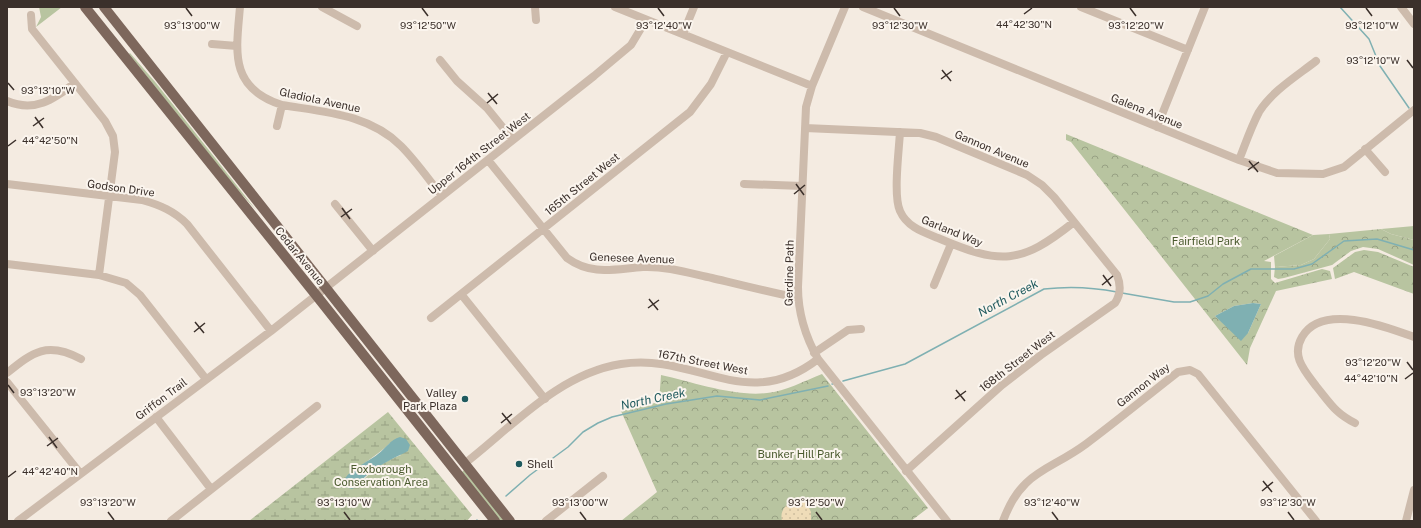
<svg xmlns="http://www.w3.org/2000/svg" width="1421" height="528" viewBox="0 0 1421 528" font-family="'Public Sans',sans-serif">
  <defs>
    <pattern id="forest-crowns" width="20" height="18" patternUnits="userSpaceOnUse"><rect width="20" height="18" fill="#b8c4a0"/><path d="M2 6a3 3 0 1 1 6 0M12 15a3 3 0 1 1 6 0" fill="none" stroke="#97a083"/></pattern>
    <pattern id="wetland-marsh" width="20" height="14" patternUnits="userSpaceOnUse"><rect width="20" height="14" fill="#b8c4a0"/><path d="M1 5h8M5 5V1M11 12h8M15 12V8" fill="none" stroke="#97a083"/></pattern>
    <pattern id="sand-dots" width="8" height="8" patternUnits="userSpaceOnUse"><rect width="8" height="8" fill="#efdcb8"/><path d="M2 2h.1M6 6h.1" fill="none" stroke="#cebd9e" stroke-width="1.8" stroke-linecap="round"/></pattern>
  </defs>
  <rect width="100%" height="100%" fill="#f4ebe1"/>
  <!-- grass -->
  <path fill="#b8c4a0" d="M39,7H62L36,27L41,17Z
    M130,53L156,83L256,210L236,188L129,54Z
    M1414,226V240L1391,234L1381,229Z
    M1329,234L1330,239L1314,259L1301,265L1275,267L1274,256L1313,235Z
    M464,470L505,521H499L461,473Z"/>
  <!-- forest -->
  <path fill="url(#forest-crowns)" fill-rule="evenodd" d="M1066,134L1313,235L1264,261L1271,262V279L1275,283L1322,269L1330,271L1332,279L1276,291L1250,348L1247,365L1071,142L1066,140ZM1253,303L1261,304L1248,333L1227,326L1215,316L1234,306Z
    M1381,229L1391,234L1414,240V265L1378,249L1363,247L1351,251L1332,265L1284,278L1278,279L1274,277L1275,267L1301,265L1314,259L1330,239L1329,234Z
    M1364,250L1378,252L1414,267V294L1354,272L1335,279L1333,268L1355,252Z
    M822,374L928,508L911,521H621L657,492L621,411L659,402L661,375C693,382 735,397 767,393C786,391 804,381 822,374Z"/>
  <!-- wetland -->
  <path fill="url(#wetland-marsh)" fill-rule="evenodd" d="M388,412L472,515L467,521H249ZM390,443L401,455C386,460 370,471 360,484L345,479C359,465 376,457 390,443Z"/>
  <!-- sand -->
  <path fill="url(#sand-dots)" d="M798,497L804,498L811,512V521H782C779,508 789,503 798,497Z"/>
  <!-- water -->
  <path fill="#7fb0b2" d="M1253,303L1261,304L1248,333L1241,341L1215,316L1234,306Z
    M400,437L406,439L410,445L408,451C394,458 379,465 366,476C361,480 359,486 352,489L345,487L343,482C349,469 367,463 378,454C386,448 390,440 400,437Z"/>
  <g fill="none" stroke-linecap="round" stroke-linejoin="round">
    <!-- stream -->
    <path stroke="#7fb0b2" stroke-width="1.5" d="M1340,7L1369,39L1380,66L1409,108
      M1122,293L1174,302H1190L1208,296L1223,284L1251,269H1294L1312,264L1344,241L1377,239L1414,250
      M843,381L905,364L1044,289C1069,286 1092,287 1117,292
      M832,384H833
      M506,496L530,475L568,447L583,432L598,423L612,417L666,404L717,396L760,400L828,386
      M476,521L477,520"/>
    <!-- minor -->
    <path stroke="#cdbbac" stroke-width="8" d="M240,7C236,52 229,88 282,105C324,112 369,114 401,146C416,161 429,180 442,196
      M322,7L357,26
      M535,7L536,20
      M615,7L812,86
      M845,7L812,86L806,107L798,287C798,314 805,336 818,359L947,521
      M863,7L1239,160L1277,173L1323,174L1344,167L1414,110
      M1081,7L1188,50
      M1401,7L1414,24
      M31,15L32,29L105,121L113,136L115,152L99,275
      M683,34L694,7
      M212,44L237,46
      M440,60L457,81L487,108L513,140
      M7,101C35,113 54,99 75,83
      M277,126L282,105
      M1157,127L1205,7
      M805,128L920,133L936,137L1027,175L1042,185L1054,197L1117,275C1121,285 1121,294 1115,303L1041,355L1002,385L906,471
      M900,132C899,150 893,196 900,211C907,227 923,232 938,238C1001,265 1020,265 1074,222
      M1365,149L1385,172
      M488,160L567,258C592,276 614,269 643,267C666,266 689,273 712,278C741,285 769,292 798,298
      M1239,160C1245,145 1251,127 1259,112C1272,91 1297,76 1316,61
      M7,184L142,200C160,205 174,211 187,224L271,331
      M744,184L802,186
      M335,204L373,251
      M7,264L99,275L126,283L140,295L206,379
      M934,285L951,244
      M461,294L545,399
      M431,318L690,112L711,84L727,52
      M814,353L848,330L861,329
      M7,373C33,352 47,341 81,359
      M7,382L80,473
      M156,417L211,489
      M1355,423C1335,413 1330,403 1316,386C1304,370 1291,356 1302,337C1322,302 1387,327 1414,337
      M464,464C512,427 558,374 621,364C696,352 746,415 818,359
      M18,521L271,331L594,76L631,45L646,20
      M171,521L317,406
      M546,521L603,476
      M1003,521C1022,470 1048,472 1086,444C1117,421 1147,396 1178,372L1190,370L1198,374L1316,521
      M1406,521L1414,490"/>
    <!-- major -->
    <path stroke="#7d675c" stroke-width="10" d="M85,7L316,295L495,521
      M104,7L510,521"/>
  </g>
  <!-- ticks -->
  <path fill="none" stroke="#3b302b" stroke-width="1.5" d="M186,8L192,16M422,8L428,16M658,8L664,16M894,8L900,16M1130,8L1136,16M1366,8L1372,16M1024,14L1032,8M1407,60L1413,68M942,70L951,81M941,79L952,71M8,83L14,90M488,93L497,104M487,103L498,94M35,117L43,128M33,126L44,118M8,146L16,140M1249,161L1258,172M1248,170L1259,162M796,184L804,195M794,194L805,185M342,208L350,219M341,217L352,209M1103,275L1111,286M1102,285L1113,276M649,299L658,310M648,308L659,300M195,322L204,333M194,332L205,323M1407,362L1413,370M1405,379L1413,373M8,385L14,393M956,390L965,401M955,399L966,391M502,413L511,424M501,423L512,414M49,437L57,448M47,446L58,438M8,477L16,471M1263,481L1272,492M1262,491L1273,482M108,512L114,520M344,512L350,520M580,512L586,520M816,512L822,520M1052,512L1058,520M1288,512L1294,520"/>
  <!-- markers -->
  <g fill="#1f5a5e" stroke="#fbf5ee" stroke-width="1.5">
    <circle cx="465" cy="399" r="4"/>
    <circle cx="519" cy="464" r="4"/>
  </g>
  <g text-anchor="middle" stroke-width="4" stroke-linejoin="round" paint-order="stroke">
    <!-- street labels -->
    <g font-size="11" fill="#3b302b" stroke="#fbf5ee">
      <text transform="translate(320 100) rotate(12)" y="4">Gladiola Avenue</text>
      <text transform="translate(1147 111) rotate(22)" y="4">Galena Avenue</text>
      <text transform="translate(992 149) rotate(23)" y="4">Gannon Avenue</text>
      <text transform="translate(479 153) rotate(-38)" y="4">Upper 164th Street West</text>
      <text transform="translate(582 184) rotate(-39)" y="4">165th Street West</text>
      <text transform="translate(121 188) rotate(8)" y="4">Godson Drive</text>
      <text transform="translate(952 231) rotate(22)" y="4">Garland Way</text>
      <text transform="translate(300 256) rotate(51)" y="4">Cedar Avenue</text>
      <text transform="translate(632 258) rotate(2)" y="4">Genesee Avenue</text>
      <text transform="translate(789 273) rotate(-89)" y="4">Gerdine Path</text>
      <text transform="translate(1017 361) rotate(-38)" y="4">168th Street West</text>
      <text transform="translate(703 362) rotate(11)" y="4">167th Street West</text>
      <text transform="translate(1143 385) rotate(-38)" y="4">Gannon Way</text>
      <text transform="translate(161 399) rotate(-37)" y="4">Griffon Trail</text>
    </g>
    <!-- park labels -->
    <g font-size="11" fill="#4a5a2e" stroke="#fbf5ee">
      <text x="1206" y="245">Fairfield Park</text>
      <text x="799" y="458">Bunker Hill Park</text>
      <text x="381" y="473">Foxborough<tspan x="381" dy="13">Conservation Area</tspan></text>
    </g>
    <!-- poi labels -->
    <g font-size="11" fill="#3b302b" stroke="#fbf5ee" text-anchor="end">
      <text x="457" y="397">Valley<tspan x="457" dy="13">Park Plaza</tspan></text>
      <text x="527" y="468" text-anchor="start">Shell</text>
    </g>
    <!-- water labels -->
    <g font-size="12" font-style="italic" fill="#1f5a5e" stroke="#fbf5ee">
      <text transform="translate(1008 298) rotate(-28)" y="4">North Creek</text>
      <text transform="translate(653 399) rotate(-12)" y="4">North Creek</text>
    </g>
  </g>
  <g font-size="10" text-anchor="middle" fill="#3b302b" stroke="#fbf5ee" stroke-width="4" stroke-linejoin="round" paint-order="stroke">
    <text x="1024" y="28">44°42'30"N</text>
    <text x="192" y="29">93°13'00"W</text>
    <text x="428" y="29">93°12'50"W</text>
    <text x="664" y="29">93°12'40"W</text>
    <text x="1136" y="29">93°12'20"W</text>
    <text x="1372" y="29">93°12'10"W</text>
    <text x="900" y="29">93°12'30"W</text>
    <text x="1373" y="64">93°12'10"W</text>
    <text x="48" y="94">93°13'10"W</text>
    <text x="50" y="144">44°42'50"N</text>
    <text x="1373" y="366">93°12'20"W</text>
    <text x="1371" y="382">44°42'10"N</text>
    <text x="48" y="396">93°13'20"W</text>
    <text x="50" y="475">44°42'40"N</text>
    <text x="108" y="506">93°13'20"W</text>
    <text x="344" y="506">93°13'10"W</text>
    <text x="580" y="506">93°13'00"W</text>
    <text x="816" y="506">93°12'50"W</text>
    <text x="1052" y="506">93°12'40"W</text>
    <text x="1288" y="506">93°12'30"W</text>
  </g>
  <!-- border -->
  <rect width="1421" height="528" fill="none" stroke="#3b302b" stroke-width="16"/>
</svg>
